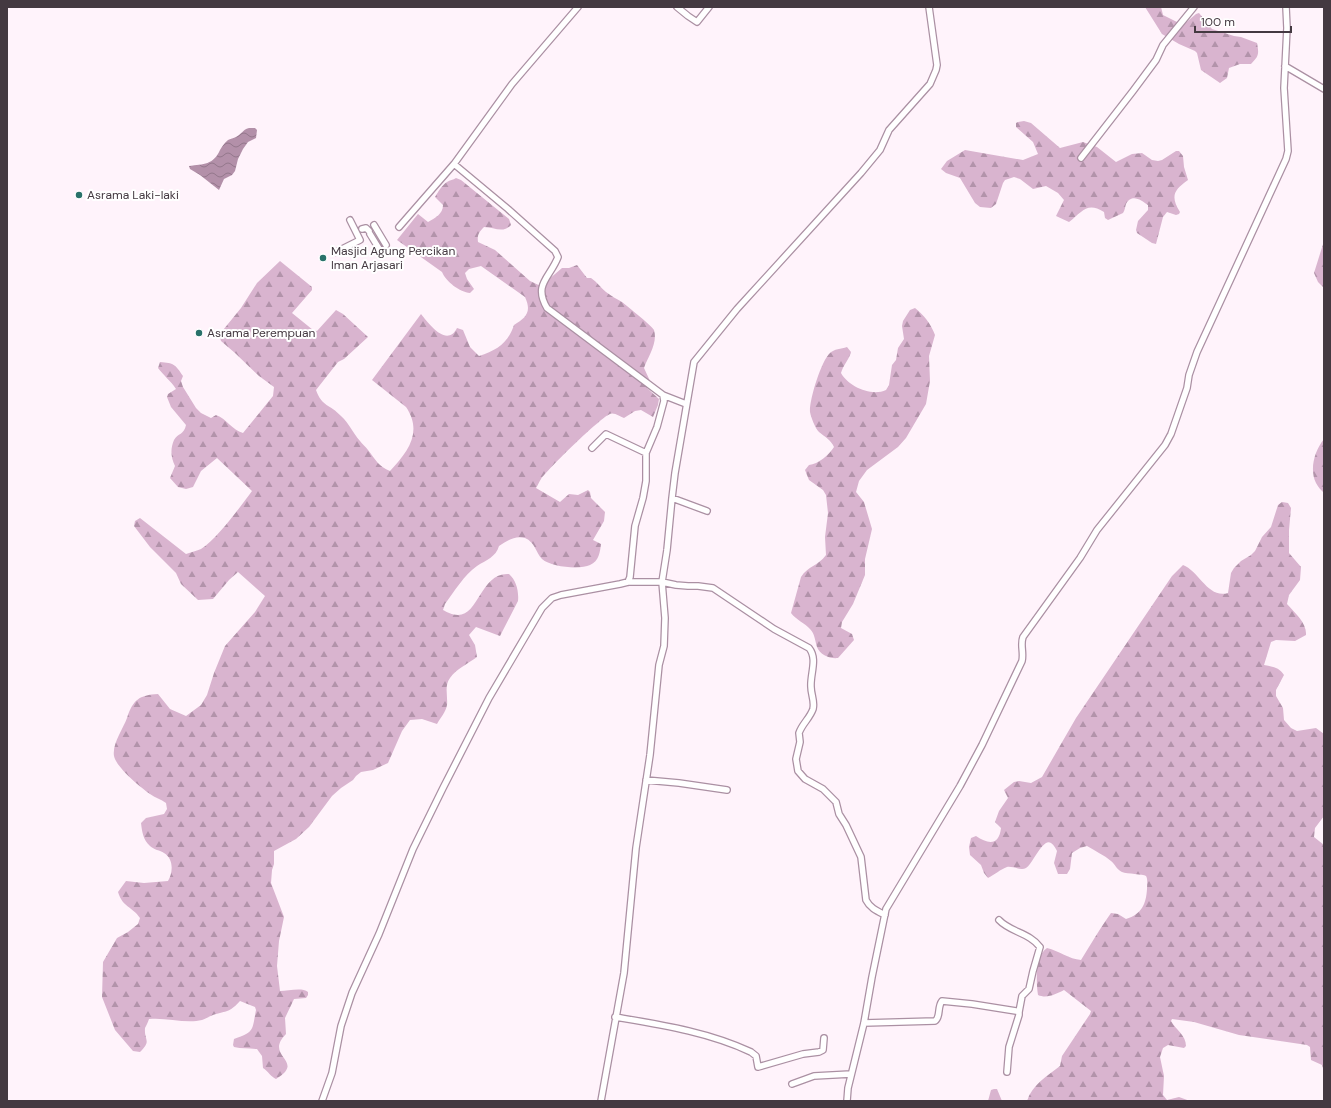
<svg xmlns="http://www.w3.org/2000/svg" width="1331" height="1108" viewBox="0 0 1331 1108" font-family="'DM Sans',sans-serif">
  <defs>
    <pattern id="forest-firs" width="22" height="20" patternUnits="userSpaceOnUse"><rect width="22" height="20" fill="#d9b4cf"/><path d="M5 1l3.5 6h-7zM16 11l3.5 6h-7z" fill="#b293aa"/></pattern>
    <pattern id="water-waves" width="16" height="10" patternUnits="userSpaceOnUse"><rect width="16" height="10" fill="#b390a9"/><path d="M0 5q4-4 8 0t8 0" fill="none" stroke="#93778b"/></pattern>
  </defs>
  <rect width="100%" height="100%" fill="#fff3fb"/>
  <!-- forest -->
  <path fill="url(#forest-firs)" d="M1145,7H1161L1163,15L1183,25L1196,14L1199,13L1212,29L1234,36L1241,37L1257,43C1259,54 1259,56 1251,64H1240L1229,68L1227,78L1220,83L1201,70L1197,53L1195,51L1179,44L1162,34Z
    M1024,121L1031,123L1060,148L1083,142L1097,147L1116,162L1132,154L1142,153L1152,160L1158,161L1162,160L1176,151H1179L1183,156L1184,167L1188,180C1174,190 1170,196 1180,212L1179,214L1176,215L1167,212L1163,217L1156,244L1152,243L1137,233L1136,230L1138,221L1148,210V205C1141,200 1132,193 1126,204C1125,207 1125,210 1123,213L1108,220L1105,218L1104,212C1087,201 1082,212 1069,222L1056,216L1064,200L1058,193L1046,186L1033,189L1020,179L1014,177L1005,180L1003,183L996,204L991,208L980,207L975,203L960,178L946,173L941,169L947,161L965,150L1023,160L1038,154L1033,142L1016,127V123L1018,122Z
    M456,178L461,180L509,219L511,225C503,234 494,227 484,227C479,232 477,235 478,242L495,250L530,281L545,288L548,280L562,268H569L577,265L587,278H591C597,282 601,288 606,292C611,296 617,299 622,302C626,305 653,327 654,330C658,343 648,357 644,368L650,381L647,388L659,399L658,405L653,417L641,410L635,411L624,418C621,417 614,412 610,414C601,417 547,470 541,479C539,482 538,485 536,488L560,502L569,494L578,495L588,490L590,492L591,498L605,512L604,521L593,540L601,544C600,552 599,561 590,565C580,570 551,567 542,559C536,553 535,542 525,538C515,535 507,541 499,546C496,557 486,560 477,566C464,575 454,592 445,604L443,610C447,612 452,615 458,615C479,615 481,572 509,574C516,580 519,591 518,601L500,636L476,627L469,635L475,645L477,657C469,663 456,669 450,678C444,686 448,696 447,705C446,712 440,718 437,724L422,719L410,720L402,731L388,763L373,770L361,772L356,776L353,780L341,788L332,796L309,827L296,839L274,851V864L272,870L271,883L284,917L279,941L277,966L280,991C288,991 302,987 308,992V995L306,998L294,999L285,1018L286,1034C263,1057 307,1060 276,1079C271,1077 268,1071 263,1068L262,1056L257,1049C249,1048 242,1049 234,1047L233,1045L234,1039C255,1032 252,1030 256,1010L255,1007L240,1001C231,1011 228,1011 216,1014C211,1015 206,1019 202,1020C186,1024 165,1017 149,1019C148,1022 146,1026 145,1028C144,1041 152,1040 140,1052L133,1051L115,1030L102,997L103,962L117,938L128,932L138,924L140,918C132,906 123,908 118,892L126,881L144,883L168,881C173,873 174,859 164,853C160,850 154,850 150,846C143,840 142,831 141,823L146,818L164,814L167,809L166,803C161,799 155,798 150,794C140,787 116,767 114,756C112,744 123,729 127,718C133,700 139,695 158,694L170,709L186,716L201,705L207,695L214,673L225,646L255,612L265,596L238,572L229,580L213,599L198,600L181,584L176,573L150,547L134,526L135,521L140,518L186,554C191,552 197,551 201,549C218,538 240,507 252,491L217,458L201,471L193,487L186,489L178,487L170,478L175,466C171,458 170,449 174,440C178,433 184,435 186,425L171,407L167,397L168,394L176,389C171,381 163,375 158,368L160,362C174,363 175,364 183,376L181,381L183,387L196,408L201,413L211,418L216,415C227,419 232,430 243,433L273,396L274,387L259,376L235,353L221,341L219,335L241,308L257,283L280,261L312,287V290L292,313L313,330L317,331L336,310L343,314L368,337L344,359L338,362L316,390C322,407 330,404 341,416C349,423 353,433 360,441C362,444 366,447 368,450C375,459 379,467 390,471C408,452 423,432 406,407L372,380L421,314C429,324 447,348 457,328L463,330L470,347L479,356C497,350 508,343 514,325C526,318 532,312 525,297L481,266L469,269L465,273L467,279L474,289L470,293C460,292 446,282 442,272L397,240L418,214L428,222C435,218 443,214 443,205L435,197C438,192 442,185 447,182C450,180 453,180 456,178Z
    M1324,241V288L1318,282L1314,273Z
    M915,308C924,315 931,324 935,335L929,356L930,381L926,404L906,438L898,447L867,470L859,481L856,492L864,502L872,529L865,559V575L853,604L842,622L841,628L852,634L854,640L838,658C830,659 820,655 817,647C815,641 815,634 810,629C805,623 796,620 791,613L801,577C808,566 818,566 826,555L825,537L828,513L826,495L823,490L809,480L805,470L809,465C818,464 829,455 834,447C831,440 825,437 819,432C815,428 811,417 810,412C809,401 821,361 830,353C834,349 841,349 847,347L851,352C849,360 843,365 841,373C848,386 871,397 886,390L889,385L892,365L896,360L898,348L904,339L902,326L903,321L910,310Z
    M1324,439V493C1321,490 1318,487 1316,483C1309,469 1315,450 1324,439Z
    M1282,502L1288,503L1291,508L1289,530V553L1301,567L1300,580L1289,595L1287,604C1295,613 1307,623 1306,635L1295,641L1276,640L1271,642L1264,665C1273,667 1279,667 1284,675L1276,690V696L1283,708L1284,720L1291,728L1297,731L1316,728L1324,734V816L1315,828L1314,837L1324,845V1072L1322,1065L1311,1060L1310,1047L1307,1045L1239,1035L1194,1022L1172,1019L1171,1021C1176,1030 1186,1035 1186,1046L1184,1048L1168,1045L1163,1048L1160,1057L1164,1076L1163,1095L1167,1100L1179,1097L1190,1101H1027C1032,1085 1047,1076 1060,1066L1062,1056L1090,1014L1091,1011L1064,990C1056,994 1047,999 1038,995C1036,982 1035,956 1047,948C1059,951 1069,959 1081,960C1091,944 1100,928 1111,913L1118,914L1126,919C1142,914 1146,904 1147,889C1147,885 1148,879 1146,876C1143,874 1127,874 1122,872C1117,870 1115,864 1111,861C1104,855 1095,851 1087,846L1080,848L1072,853L1070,869L1067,874H1058L1054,863L1057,851C1056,849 1054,845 1051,843C1043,837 1032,865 1026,868C1021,871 1013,866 1007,867C1001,869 994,875 988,878L984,873L981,865L970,855L969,847L971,838L976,836C988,844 999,846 1001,828L995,822L999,811L1008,798L1004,790L1014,782L1019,781L1031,783L1042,777L1076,718L1172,576L1183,565C1199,571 1208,599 1228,593L1231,573L1234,568L1241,561L1251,555L1255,551L1262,537L1271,527L1278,505Z
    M994,1089H997L1002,1101H988L991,1090Z"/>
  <!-- water -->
  <path fill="url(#water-waves)" d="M249,128H255L257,130L256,138L248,142L243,149L238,159L235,171L232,175L224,179L219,190L200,175L190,169L189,166C204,164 213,165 220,150C222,147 224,143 228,140C230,139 234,138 236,137C242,134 242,130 249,128Z"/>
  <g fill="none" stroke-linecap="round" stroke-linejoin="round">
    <!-- street casing -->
    <g stroke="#ab90a3" stroke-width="8">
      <path id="street" d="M677,7L688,16L697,22L709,7
        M1285,66L1324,89
        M1081,158L1133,91L1156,60L1163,45L1194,7
        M454,164L508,209L555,251L558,257C550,278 533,284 547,308L663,395L686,404
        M374,225L386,245
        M399,227L454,164L512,84L578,7
        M362,229L366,228L369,231
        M370,234L381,252
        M336,252L360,240L350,220
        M592,448L606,434L646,453
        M672,498L675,473L694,362L737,309L861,173L880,150L889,130L930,84L936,70L937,65L929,7
        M628,582L630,577L635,526L643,498L646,481V453L657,427L664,401L663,395
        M646,780L679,783L727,790
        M999,920C1010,932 1030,933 1040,947L1033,971L1029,989L1022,996L1019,1012
        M615,1017C662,1025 708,1032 751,1052L756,1056L758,1067L803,1054L819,1052L823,1050L824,1038
        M864,1023L935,1021C941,1017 937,1007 942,1001L972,1004L1016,1011L1019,1012V1015L1009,1047L1007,1072
        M792,1084L814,1076L851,1074
        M322,1101L332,1073L341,1026L352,993L379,934L413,849L443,788L489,698L542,608L552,598L561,595L620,584L628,582H662L676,585L688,586H698L713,588L774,629L809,648C818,659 810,674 811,687C811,695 815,701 813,709C810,718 802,724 799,733L800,742L796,759L798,771L805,779L823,789L836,802L839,814L846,825L861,857L866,900C870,908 877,911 885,915
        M601,1101L624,973L636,848L650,755L659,665L664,646L665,618L662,582L667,550L672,498L707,511
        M847,1101L848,1088L864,1023L872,977L886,909L960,786L982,745L1022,661C1024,652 1020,645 1023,637L1080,558L1097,530L1165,445L1171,434L1187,388L1189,375L1197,352L1286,159L1288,151L1284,88L1287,28L1286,7"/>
    </g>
    <!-- street -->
    <use href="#street" stroke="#fff" stroke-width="5.5"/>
  </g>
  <!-- markers -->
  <g fill="#29716a" stroke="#fff" stroke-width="1.5">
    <circle cx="79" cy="195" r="4"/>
    <circle cx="323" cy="258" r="4"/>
    <circle cx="199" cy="333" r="4"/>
  </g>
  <g text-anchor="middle" stroke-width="4" stroke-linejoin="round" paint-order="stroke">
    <!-- poi labels -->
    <g font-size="12" fill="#443941" stroke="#fff" text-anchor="start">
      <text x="87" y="199">Asrama Laki-laki</text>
      <text x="331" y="255">Masjid Agung Percikan<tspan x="331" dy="14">Iman Arjasari</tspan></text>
      <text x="207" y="337">Asrama Perempuan</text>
    </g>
  </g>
  <!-- border -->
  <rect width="1331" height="1108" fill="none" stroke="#443941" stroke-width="16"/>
  <!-- scale -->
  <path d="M1195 26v6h96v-6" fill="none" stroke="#443941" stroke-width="2"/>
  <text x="1201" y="26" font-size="12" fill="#443941" stroke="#ffffff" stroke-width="3" paint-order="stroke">100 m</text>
</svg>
